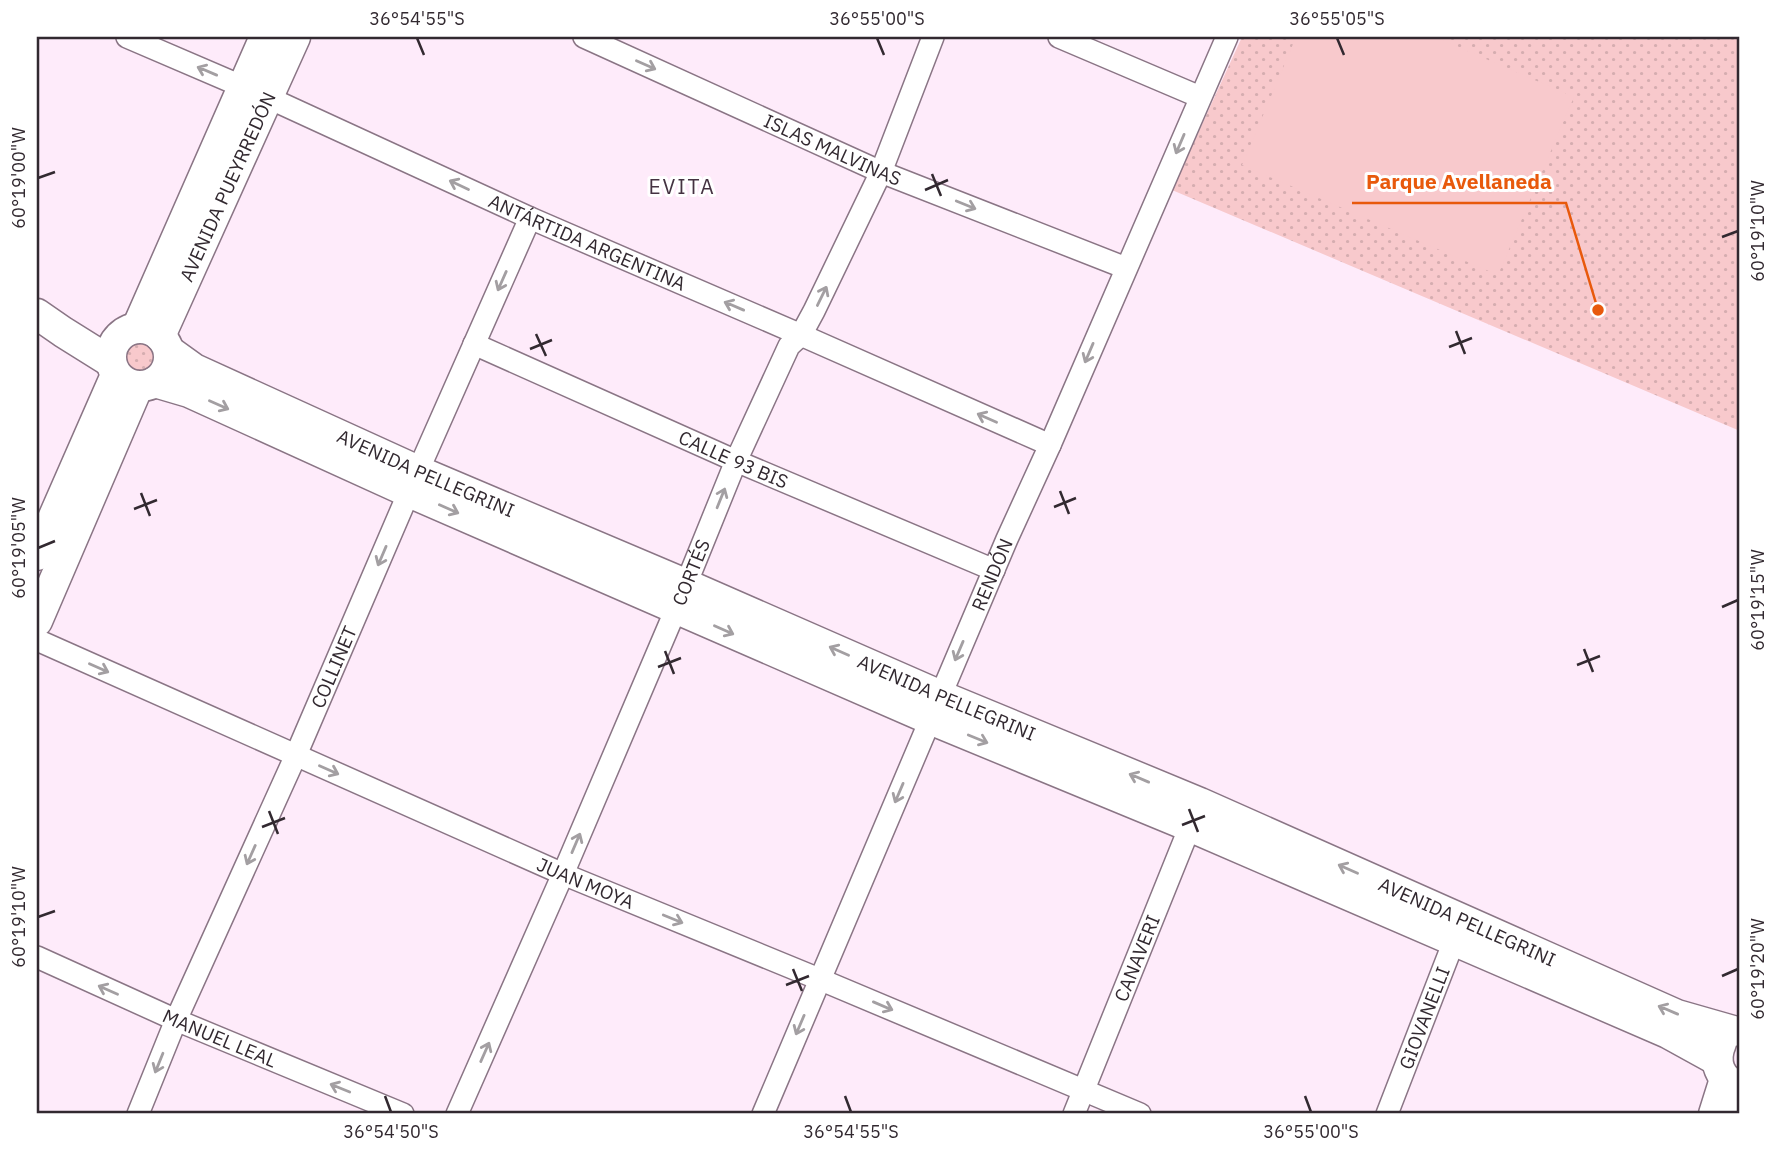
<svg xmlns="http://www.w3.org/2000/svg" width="1777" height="1151" viewBox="0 0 1777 1151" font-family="'IBM Plex Sans',sans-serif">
  <defs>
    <pattern id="grass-dots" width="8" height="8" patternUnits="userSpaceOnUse" patternTransform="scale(1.75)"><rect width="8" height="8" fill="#f8c9cc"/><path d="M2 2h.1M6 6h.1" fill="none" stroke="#d5adb0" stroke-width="1.8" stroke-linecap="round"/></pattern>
  </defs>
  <rect width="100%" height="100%" fill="#feebfa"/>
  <!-- grass -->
  <path fill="url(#grass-dots)" d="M1242,37H1740V431L1172,190Z
    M142,340C157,346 161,360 149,372L132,374L126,371L122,354C125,343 131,342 142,340Z"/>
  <!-- garden -->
  <path fill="#f8c9cc" d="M1296,37H1435L1574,97L1498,275L1242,165Z"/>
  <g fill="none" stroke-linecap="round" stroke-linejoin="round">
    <!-- minor casing -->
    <g stroke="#8a7585" stroke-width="24">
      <g id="minor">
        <path id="s1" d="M127,37L269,98L530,218L801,335L1050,445"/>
        <path id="s2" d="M584,37L881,172L1126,268"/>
        <path d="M1059,37L1200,97"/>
        <path id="s3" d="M474,344L736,461L994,570"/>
        <path id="s4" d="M37,640L563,874L819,979L1140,1114"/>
        <path id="s5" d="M37,957L176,1020L403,1114"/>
        <path id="s6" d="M138,1114L176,1020L296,755L418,471L530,218"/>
        <path id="s7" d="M457,1114L563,874L676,609L736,461L789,346L801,335L814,311L881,172L933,37"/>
        <path id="s8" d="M763,1114L1007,539L1050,445L1227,37"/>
        <path id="s9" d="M1074,1114L1195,814"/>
        <path id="s10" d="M1387,1114L1459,928"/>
      </g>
    </g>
    <!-- secondary casing -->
    <g stroke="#8a7585" stroke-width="33">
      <g id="secondary">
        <path d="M37,314L63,332L111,362"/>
        <circle cx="140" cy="357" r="29"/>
        <path d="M137,328L265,37"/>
        <path id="s11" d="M160,336L295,37"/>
        <path id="s12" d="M169,351L194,369L418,471L685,584L941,696L1200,803L1677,1015L1733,1031"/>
        <path d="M155,382L189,392L409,492L930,719L1189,826L1668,1033L1717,1060"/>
        <path d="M37,555L116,375"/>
        <path d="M37,621L138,386"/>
        <path d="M1721,1043C1713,1062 1719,1080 1740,1087"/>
        <path d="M1714,1114L1725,1079"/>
        <path d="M1736,1114L1740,1108"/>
      </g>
    </g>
    <!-- minor -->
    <use href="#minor" stroke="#fff" stroke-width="21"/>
    <!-- secondary -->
    <use href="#secondary" stroke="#fff" stroke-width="30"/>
  </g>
  <!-- one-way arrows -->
  <defs><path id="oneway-shaft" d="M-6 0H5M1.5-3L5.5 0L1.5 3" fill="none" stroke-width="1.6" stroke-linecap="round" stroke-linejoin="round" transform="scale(1.75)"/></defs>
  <g stroke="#a39fa2">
    <use href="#oneway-shaft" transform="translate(646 65) rotate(24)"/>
    <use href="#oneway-shaft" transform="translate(207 71) rotate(-157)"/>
    <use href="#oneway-shaft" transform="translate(1180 144) rotate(113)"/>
    <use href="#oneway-shaft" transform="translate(459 185) rotate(-155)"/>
    <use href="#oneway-shaft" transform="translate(966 205) rotate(22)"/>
    <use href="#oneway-shaft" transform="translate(502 281) rotate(114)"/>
    <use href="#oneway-shaft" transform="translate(822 296) rotate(-64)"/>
    <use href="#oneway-shaft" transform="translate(734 306) rotate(-157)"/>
    <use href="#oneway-shaft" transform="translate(1089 353) rotate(113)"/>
    <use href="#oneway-shaft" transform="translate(219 405) rotate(24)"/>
    <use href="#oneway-shaft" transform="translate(987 418) rotate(-156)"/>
    <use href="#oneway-shaft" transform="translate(721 498) rotate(-68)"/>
    <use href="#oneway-shaft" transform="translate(449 509) rotate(24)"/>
    <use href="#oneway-shaft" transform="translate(382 556) rotate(113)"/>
    <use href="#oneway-shaft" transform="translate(724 630) rotate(24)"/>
    <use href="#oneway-shaft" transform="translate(839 651) rotate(-156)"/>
    <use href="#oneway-shaft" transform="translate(959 651) rotate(113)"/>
    <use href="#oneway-shaft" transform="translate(99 668) rotate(24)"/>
    <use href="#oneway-shaft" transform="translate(978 739) rotate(22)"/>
    <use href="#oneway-shaft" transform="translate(329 770) rotate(24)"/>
    <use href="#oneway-shaft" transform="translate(1139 778) rotate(-157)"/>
    <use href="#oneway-shaft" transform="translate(899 793) rotate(113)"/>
    <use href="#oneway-shaft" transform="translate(576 843) rotate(-67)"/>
    <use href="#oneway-shaft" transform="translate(251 855) rotate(114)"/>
    <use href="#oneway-shaft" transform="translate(1348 869) rotate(-156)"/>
    <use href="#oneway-shaft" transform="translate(673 919) rotate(22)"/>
    <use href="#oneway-shaft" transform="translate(108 990) rotate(-156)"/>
    <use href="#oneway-shaft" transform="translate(883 1006) rotate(23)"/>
    <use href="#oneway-shaft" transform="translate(1668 1010) rotate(-157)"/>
    <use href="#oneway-shaft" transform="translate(800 1025) rotate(113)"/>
    <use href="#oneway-shaft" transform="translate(485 1052) rotate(-66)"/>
    <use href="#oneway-shaft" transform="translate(159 1063) rotate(112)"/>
    <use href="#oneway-shaft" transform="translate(340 1088) rotate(-158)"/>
  </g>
  <!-- ticks -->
  <path fill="none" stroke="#322930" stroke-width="2.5" d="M417,38L424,55M877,38L884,55M1337,38L1344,55M932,174L941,196M38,178L55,172M925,190L948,180M1722,237L1738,231M1456,331L1465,354M536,334L546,356M1449,347L1472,338M530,349L552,340M1060,491L1069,514M141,493L150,516M1054,507L1076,498M134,509L157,500M38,548L55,541M1722,607L1738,600M1584,649L1593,672M665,651L674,674M1577,665L1600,656M658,667L681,658M1189,809L1198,832M269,811L278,834M1182,825L1205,816M262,827L285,818M38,917L55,911M793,969L802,991M1722,976L1738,969M786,985L809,976M385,1096L391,1112M845,1096L851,1112M1305,1096L1311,1112"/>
  <g text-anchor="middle" stroke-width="6" stroke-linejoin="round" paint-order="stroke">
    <!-- street labels -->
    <g font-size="19" fill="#322930" stroke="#fff">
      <text dy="7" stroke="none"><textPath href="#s2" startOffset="273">ISLAS MALVINAS</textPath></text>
      <text dy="7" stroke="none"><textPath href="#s11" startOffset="164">AVENIDA PUEYRREDÓN</textPath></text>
      <text dy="7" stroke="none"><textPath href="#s1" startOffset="504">ANTÁRTIDA ARGENTINA</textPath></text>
      <text dy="7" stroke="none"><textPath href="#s3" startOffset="284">CALLE 93 BIS</textPath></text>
      <text dy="7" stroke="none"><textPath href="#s12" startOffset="285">AVENIDA PELLEGRINI</textPath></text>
      <text dy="7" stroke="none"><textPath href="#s7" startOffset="590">CORTÉS</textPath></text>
      <text dy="7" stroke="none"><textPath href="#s8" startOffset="586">RENDÓN</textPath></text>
      <text dy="7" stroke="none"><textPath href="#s6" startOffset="488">COLLINET</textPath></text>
      <text dy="7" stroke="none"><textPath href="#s12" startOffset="852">AVENIDA PELLEGRINI</textPath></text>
      <text dy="7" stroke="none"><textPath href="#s4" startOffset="600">JUAN MOYA</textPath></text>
      <text dy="7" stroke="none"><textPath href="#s12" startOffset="1419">AVENIDA PELLEGRINI</textPath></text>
      <text dy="7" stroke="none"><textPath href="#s9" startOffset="168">CANAVERI</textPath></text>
      <text dy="7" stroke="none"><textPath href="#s10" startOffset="103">GIOVANELLI</textPath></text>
      <text dy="7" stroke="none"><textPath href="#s5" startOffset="200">MANUEL LEAL</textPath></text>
    </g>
    <!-- neighbourhood labels -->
    <g font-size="21" letter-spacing="2" fill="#443241" stroke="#fff">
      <text x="682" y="194">EVITA</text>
    </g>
  </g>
  <!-- callouts -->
  <path fill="none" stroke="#e8590c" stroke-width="2.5" d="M1598 310L1566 203H1352"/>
  <circle fill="#e8590c" stroke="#fff" stroke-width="2.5" cx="1598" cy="310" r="7"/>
  <g font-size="21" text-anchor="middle" font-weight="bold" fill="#e8590c" stroke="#fff" stroke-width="6" stroke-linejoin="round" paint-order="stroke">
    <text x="1459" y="189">Parque Avellaneda</text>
  </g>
  <!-- border -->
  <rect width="1777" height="1151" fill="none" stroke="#ffffff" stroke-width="77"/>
  <rect x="38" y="38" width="1700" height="1074" fill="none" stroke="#322930" stroke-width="2.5"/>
  <g font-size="18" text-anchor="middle" fill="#322930">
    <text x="417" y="25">36°54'55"S</text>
    <text x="877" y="25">36°55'00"S</text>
    <text x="1337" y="25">36°55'05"S</text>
    <text transform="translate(19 178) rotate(-90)" y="6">60°19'00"W</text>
    <text transform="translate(1758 231) rotate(-90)" y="6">60°19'10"W</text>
    <text transform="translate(19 548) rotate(-90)" y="6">60°19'05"W</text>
    <text transform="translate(1758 600) rotate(-90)" y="6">60°19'15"W</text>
    <text transform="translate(19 917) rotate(-90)" y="6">60°19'10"W</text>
    <text transform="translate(1758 969) rotate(-90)" y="6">60°19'20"W</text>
    <text x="391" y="1138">36°54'50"S</text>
    <text x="851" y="1138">36°54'55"S</text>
    <text x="1311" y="1138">36°55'00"S</text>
  </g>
</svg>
